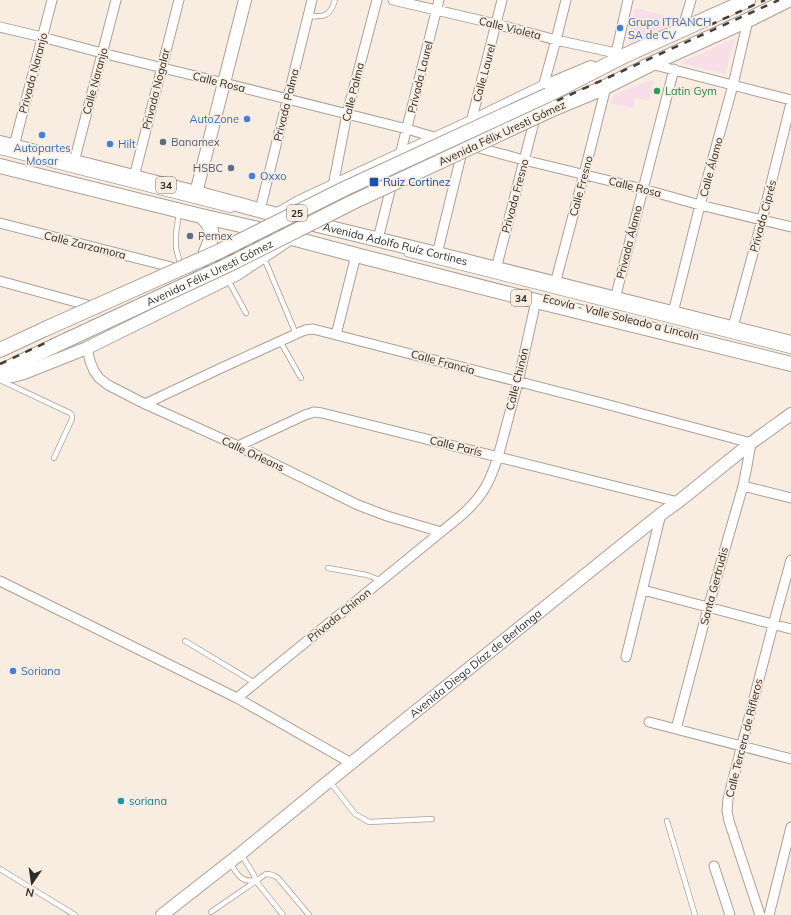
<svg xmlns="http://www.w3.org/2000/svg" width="791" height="915" viewBox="0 0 791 915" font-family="Mulish,sans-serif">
  <rect width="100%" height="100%" fill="#f9ede2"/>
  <!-- commercial -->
  <path fill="#f7dee7" d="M635,8L682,20L680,28L626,51Z
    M735,38L725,74L680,63Z
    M654,79L649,101L635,98L633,108L610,103L615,94Z"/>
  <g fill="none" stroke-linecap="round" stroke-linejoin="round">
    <!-- lane casing -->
    <g stroke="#aca096" stroke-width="6">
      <path id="lane" d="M308,16C324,17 330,17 335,0
        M0,152L231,210
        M179,212L176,234V248L180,263
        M407,254L791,351
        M264,258L296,334
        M228,280L246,313
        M280,341L301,378
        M0,380L70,413L72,415V419L54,458
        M328,568L367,575L382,581
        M185,641L255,683
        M330,782L355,814L369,822L432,819
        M667,821L695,915
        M241,854L254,875L256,881L283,915
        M230,863C239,876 239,881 256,881
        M0,869L75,915
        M211,912L266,874C271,874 274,875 278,878L309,915"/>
    </g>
    <!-- street casing -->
    <g stroke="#aca096" stroke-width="11">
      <path id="street" d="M393,0L496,24L556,40L625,55
        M0,27L42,37L102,53L224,83L407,129L437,138
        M682,30L691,0
        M616,53L628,0
        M651,64L791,100
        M543,87L556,40L566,0
        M471,122L502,0
        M14,146L52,0
        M479,148L524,160L643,189L700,205L791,227
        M400,155L439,0
        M74,162L116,0
        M134,177L179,0
        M333,186L347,114L377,0
        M260,210L312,0
        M0,223L171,267
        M378,239L390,191
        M437,254L461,156
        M496,269L534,122
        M0,281L87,305
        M555,284L584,174L606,87
        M615,299L643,189L674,69
        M673,313L700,205L733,85L748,20
        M733,327L762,220L791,103
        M336,335L356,255
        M87,348L90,361L94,371L99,378L108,385L145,404L238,446L358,505L387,516L441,532
        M145,404L219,369L296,334L305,330L313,329L598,402L751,443L747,466L743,486L708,608L676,729
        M238,446L305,415L314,412L322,413L678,502
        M743,486L791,498
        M0,581L237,698L351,763
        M643,590L791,629
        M626,657L661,514
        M237,698L441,532C456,520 473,507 483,491C490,481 494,469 498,457L518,382L536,301
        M649,722L791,759
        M714,866L730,915
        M760,915L729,821L727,811L728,799L773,625L791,560
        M769,915L791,827"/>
    </g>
    <!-- secondary casing -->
    <g stroke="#aca096" stroke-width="14">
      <g id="secondary">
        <path d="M196,193L245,0"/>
        <path d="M271,218L299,202L333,186L471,122L543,87L591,67"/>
        <path d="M0,376H13L24,373L87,348L237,274L288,240"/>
        <path id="s1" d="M162,915L240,854L329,781L661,514L678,502L751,443L791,414"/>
      </g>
    </g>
    <!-- primary casing -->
    <g stroke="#aca096" stroke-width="16">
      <g id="primary">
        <path d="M548,95L626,55L748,0"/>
        <path d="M555,108L601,89L651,64L748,20L788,0"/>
        <path id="s2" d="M0,143L196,193L277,215L437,254L791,343"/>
        <path d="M0,166L201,216L254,228L356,255L536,301L791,364"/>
        <path d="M201,216C215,227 213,237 206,252"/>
        <path d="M0,350L45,329"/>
        <path d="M0,372L54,346"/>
      </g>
    </g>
    <!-- lane -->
    <use href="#lane" stroke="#fff" stroke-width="4.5"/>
    <!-- street -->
    <use href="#street" stroke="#fff" stroke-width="9"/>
    <!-- secondary -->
    <use href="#secondary" stroke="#fff" stroke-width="12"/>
    <!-- primary -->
    <use href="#primary" stroke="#fff" stroke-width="14"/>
    <!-- rail -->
    <path stroke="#433f39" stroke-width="2.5" stroke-dasharray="7 7" stroke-linecap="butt" d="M710,25L765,0
      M0,364L189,276L306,218L455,147L779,0"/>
    <!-- primary-bridge casing -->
    <g stroke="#aca096" stroke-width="16" stroke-linecap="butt">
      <g id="primary-bridge">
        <path d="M45,329L220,251L346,188L548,95"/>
        <path id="s3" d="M54,346L230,264L353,202L555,108"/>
      </g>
    </g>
    <!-- primary-bridge -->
    <use href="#primary-bridge" stroke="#fff" stroke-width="14"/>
  </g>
  <!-- markers -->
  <g fill="#3f7fe0" stroke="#f9ede2" stroke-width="1.5">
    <circle cx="620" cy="28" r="4"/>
    <circle cx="247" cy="119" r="4"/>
    <circle cx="42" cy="135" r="4"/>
    <circle cx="110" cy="144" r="4"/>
    <circle cx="252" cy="176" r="4"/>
    <circle cx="13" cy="671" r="4"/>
  </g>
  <circle fill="#2e9e5b" stroke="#f9ede2" stroke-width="1.5" cx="657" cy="91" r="4"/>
  <g fill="#5c6f8a" stroke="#f9ede2" stroke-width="1.5">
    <circle cx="163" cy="142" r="4"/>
    <circle cx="231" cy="168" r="4"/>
    <circle cx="190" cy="236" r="4"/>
  </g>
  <rect fill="#1a4fb4" stroke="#f9ede2" stroke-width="1.5" x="369" y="177" width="10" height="10" rx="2"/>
  <circle fill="#0f9aa8" stroke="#f9ede2" stroke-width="1.5" cx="121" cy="801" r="4"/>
  <g text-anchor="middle" stroke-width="3.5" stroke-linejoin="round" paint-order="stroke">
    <!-- shield labels -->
    <g fill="#f9ede2" stroke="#6c655e" stroke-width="1">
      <rect x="156" y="177" width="20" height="16" rx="3"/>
      <rect x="287" y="205" width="20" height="16" rx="3"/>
      <rect x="511" y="290" width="20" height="16" rx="3"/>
    </g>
    <g font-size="10" font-weight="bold" fill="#2f2b26">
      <text x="166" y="189">34</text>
      <text x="297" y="217">25</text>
      <text x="521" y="302">34</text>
    </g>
    <!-- shop labels -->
    <g font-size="11" fill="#366cbe" stroke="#f9ede2" text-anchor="start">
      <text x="628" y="26">Grupo ITRANCH<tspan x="628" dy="13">SA de CV</tspan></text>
      <text x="239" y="123" text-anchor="end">AutoZone</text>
      <text x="118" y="148">Hilt</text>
      <text x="42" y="152" text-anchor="middle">Autopartes<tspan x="42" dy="13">Mosar</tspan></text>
      <text x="260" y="180">Oxxo</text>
      <text x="21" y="675">Soriana</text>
    </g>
    <!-- street labels -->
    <g font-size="11" fill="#2f2b26" stroke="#f9ede2">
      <text transform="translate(510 28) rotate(14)" y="4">Calle Violeta</text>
      <text transform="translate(33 73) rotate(-75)" y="4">Privada Naranjo</text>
      <text transform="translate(484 73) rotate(-75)" y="4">Calle Laurel</text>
      <text transform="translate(420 77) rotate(-76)" y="4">Privada Laurel</text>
      <text transform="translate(95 81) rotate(-75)" y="4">Calle Naranjo</text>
      <text transform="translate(219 82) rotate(14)" y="4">Calle Rosa</text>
      <text transform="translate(156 89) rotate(-76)" y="4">Privada Nogalar</text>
      <text transform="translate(353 92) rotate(-76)" y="4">Calle Palma</text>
      <text transform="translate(286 105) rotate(-76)" y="4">Privada Palma</text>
      <text transform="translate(502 133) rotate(-25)" y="4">Avenida Félix Uresti Gómez</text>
      <text transform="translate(711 167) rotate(-75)" y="4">Calle Álamo</text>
      <text transform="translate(581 186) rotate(-75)" y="4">Calle Fresno</text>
      <text transform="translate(635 187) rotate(14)" y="4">Calle Rosa</text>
      <text transform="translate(515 196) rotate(-75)" y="4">Privada Fresno</text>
      <text transform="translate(763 216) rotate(-75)" y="4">Privada Ciprés</text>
      <text transform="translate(629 242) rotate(-76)" y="4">Privada Álamo</text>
      <text dy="4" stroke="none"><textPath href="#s2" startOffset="408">Avenida Adolfo Ruíz Cortines</textPath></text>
      <text transform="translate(85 245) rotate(14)" y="4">Calle Zarzamora</text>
      <text dy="4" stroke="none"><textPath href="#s3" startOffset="172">Avenida Félix Uresti Gómez</textPath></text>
      <text transform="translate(621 317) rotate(14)" y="4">Ecovía - Valle Soleado a Lincoln</text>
      <text transform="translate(443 362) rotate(15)" y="4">Calle Francia</text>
      <text transform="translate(517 379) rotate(-76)" y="4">Calle Chinón</text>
      <text transform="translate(456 446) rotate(14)" y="4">Calle París</text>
      <text transform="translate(253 454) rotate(25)" y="4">Calle Orleans</text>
      <text transform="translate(714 586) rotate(-75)" y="4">Santa Gertrudis</text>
      <text transform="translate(339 615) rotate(-39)" y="4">Privada Chinon</text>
      <text dy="4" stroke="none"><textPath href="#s1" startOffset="402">Avenida Diego Díaz de Berlanga</textPath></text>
      <text transform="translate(744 738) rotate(-76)" y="4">Calle Tercera de Rifleros</text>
    </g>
    <!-- leisure labels -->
    <g font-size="11" fill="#27864d" stroke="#f9ede2" text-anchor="start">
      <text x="665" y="95">Latin Gym</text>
    </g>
    <!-- service labels -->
    <g font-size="11" fill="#4e5e75" stroke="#f9ede2" text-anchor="start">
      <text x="171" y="146">Banamex</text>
      <text x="223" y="172" text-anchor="end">HSBC</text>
      <text x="198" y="240">Pemex</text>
    </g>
    <!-- transit labels -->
    <g font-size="11" fill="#164399" stroke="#f9ede2" text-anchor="start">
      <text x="383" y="186">Ruiz Cortinez</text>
    </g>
    <!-- culture labels -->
    <g font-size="11" fill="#0d838f" stroke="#f9ede2" text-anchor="start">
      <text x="129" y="805">soriana</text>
    </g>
  </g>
  <!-- north arrow -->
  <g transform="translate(32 883) rotate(193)" stroke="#f9ede2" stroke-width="3" paint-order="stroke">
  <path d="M0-3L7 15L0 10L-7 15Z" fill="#2f2b26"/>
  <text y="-6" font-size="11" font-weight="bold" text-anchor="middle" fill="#2f2b26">N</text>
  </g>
</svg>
